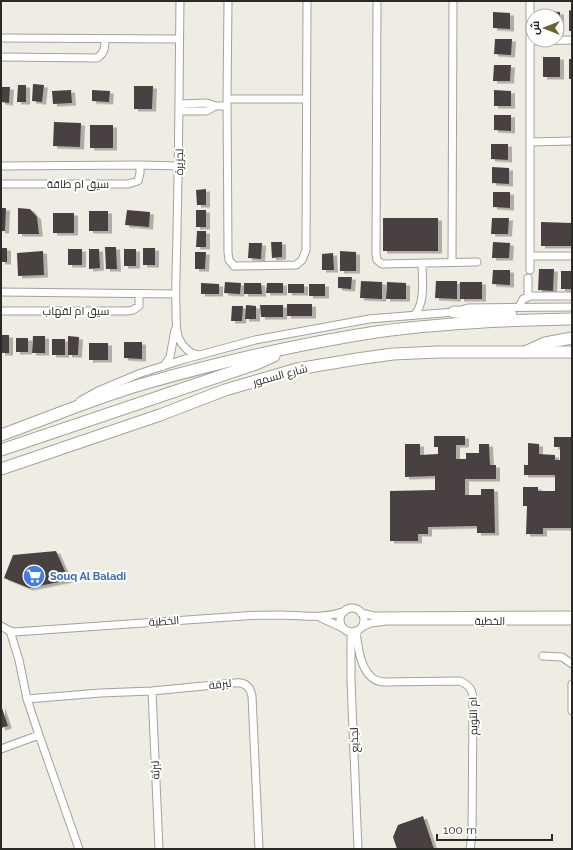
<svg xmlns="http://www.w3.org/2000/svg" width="573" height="850" viewBox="0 0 573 850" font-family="Raleway,Cairo,sans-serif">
  <defs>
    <filter id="shadow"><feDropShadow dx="4" dy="2.5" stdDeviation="0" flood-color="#0004"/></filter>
  </defs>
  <rect width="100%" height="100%" fill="#efede3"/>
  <!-- building -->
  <path fill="#484043" filter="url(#shadow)" d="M569,10L572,11V31H569Z
    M544,11L560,12V32H557V16H544Z
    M493,12L510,13V29L493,28Z
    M495,39H512L511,55L494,54Z
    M543,57H560V77H543Z
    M569,59H572V79H569Z
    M494,65H511L510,81H493Z
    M33,84L44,85L42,102L32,101Z
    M18,85H26V102H17Z
    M134,86H153L152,109H134Z
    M1,87H10L9,103L1,102Z
    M71,90L72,103L53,104L52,91Z
    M92,90L110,91L109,102L92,101Z
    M494,90L511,91V106H494Z
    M494,115H511V131L494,130Z
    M54,122L81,123L80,147L53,146Z
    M90,125H113V148H90Z
    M491,144H508V160L491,159Z
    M492,167L509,168V184L492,183Z
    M206,189V205H197L196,190Z
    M493,192H510V208L493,207Z
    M1,208H6L5,231H1Z
    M18,208L30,209L37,217L39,234H18Z
    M127,210L150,212L149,227L125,225Z
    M196,210H206V227H196Z
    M89,211H108V231H89Z
    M53,213H74V233H53Z
    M383,218H438V251H383Z
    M492,218H509L508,234H491Z
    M541,222L572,223V246H541Z
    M197,231H206V247H196Z
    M271,242H282V257L272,258Z
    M493,242L510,243L509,258H492Z
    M249,243H262L261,259L248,258Z
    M105,247H116L117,269H106Z
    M1,248H7V262H1Z
    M143,248H155V265H143Z
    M68,249H82V265H68Z
    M89,249H99L100,268L89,269Z
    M124,249H136V266H124Z
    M43,251L44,275L18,276L17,253Z
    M340,251L356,252V271H340Z
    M195,252H206L205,269H195Z
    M333,253L334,270H322V254Z
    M539,269H554L553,291L538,290Z
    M493,270H510V285L492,284Z
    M561,271H572V289H561Z
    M338,277H352L351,289L338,288Z
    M361,281L382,282V299L360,298Z
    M436,281H457V299L435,298Z
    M225,282L241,283L240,294L224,293Z
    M387,282L406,283V299H386Z
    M460,282H482V299H460Z
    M201,283L219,284V294H201Z
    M244,283H261L262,294H244Z
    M267,283H283V293H266Z
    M288,284H304V293H288Z
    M309,284H325V296H309Z
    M287,304H312V316H287Z
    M246,305L256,306V319H245Z
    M260,305H283V317H261Z
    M232,306H243L242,321H231Z
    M1,335H9V353H1Z
    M33,336H45V353H32Z
    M68,336L79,337L78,355H68Z
    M16,338H28V352H16Z
    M52,339H65V355H52Z
    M124,342H142V359L124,358Z
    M89,343H108V360H89Z
    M434,436H465V445H456V459H466V453H479V444H489L490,465H496V479H465V495H481V489H494L495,533H477V526L428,527V534H418V541H390V491L435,490V476L405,477V444H420V455L438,454V447H434Z
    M554,437H572V528H543V534H526L527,506H523V487H538V491H555V475H524V465H528V443L539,444V454L555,455V460H560V447H554Z
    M56,551L69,580L29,588L4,578L13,555Z
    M1,705L8,726L1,728Z
    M423,816L434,849H397L393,837L398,825Z"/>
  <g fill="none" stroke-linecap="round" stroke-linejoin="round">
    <!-- minor casing -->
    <g stroke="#a4a299" stroke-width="9">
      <path id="minor" d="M180,1C179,76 179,151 177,227C177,254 175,281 176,309C176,318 176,328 178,336C181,345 190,355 200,355
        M228,1L227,99L228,252L229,260L234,266L296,265L302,260L306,250L307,1
        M377,1L376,254L377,260L382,264L477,262
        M530,1V270
        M1,38L179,39
        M530,41L572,40
        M1,57L97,58C105,53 105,47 105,39
        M227,99H306
        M179,104L207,103L215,106H227
        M179,111H207L215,106
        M530,142L572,141
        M1,166L140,165L179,166
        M1,184H128L138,181L140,173V165
        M530,256H572
        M452,262L453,1
        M528,278V296
        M1,292L176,294
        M519,307L523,299L531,296H572
        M1,311H128L133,310L139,306V294
        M414,315C426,304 422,278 422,263
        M164,366L170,357L175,330
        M80,401L98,391L141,373L185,359L255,340L369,319L454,312L468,308L572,307
        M340 620a12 12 0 1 1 24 0a12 12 0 1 1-24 0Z
        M361,613L374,616L572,615
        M321,618L343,628
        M1,626L8,630L14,632L244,616C257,615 269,615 282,615C304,616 324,619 345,611
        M362,627L371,623L386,621H572
        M10,631L19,660L27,699L39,735L79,849
        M356,631C358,648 361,681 384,682L460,681C469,685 473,690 473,700L472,836L470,849
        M351,632V681L358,849
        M543,656L562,657L572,664
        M572,684V711
        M152,691L159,849
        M27,699L100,693L152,691L235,683C244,682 250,686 252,696L259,849
        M1,749L39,735"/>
    </g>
    <!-- primary casing -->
    <g stroke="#a4a299" stroke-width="13">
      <path id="primary" d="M454,312L511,315
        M1,435C48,418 95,398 143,384C220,362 298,344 376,332C441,323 507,320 572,319
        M1,450L256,364L274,356
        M1,469L160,415L225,390L297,369L357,359L393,354L438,352H572"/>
    </g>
    <!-- trunk casing -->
    <g stroke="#a4a299" stroke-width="13">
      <path id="trunk" d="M525,352L545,343L572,338"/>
    </g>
    <!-- minor -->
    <use href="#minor" stroke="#fff" stroke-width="7"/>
    <!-- primary -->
    <use href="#primary" stroke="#fff" stroke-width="11"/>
    <!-- trunk -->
    <use href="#trunk" stroke="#fff" stroke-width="11"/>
  </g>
  <!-- icons -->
  <defs>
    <g id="supermarket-disc" transform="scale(1.15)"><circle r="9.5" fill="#3f7fe0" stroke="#fff"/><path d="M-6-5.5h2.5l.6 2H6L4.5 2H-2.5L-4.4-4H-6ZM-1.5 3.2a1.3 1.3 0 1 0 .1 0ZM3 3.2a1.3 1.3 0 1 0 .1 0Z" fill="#fff"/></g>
  </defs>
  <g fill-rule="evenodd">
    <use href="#supermarket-disc" x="34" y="576"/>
  </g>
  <g text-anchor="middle" stroke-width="4" stroke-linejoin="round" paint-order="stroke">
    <!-- street labels -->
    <g font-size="11" fill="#2a2925" stroke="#fff">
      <text transform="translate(179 162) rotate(-89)" y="4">لجزيرة</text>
      <text x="78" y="188">سيق ام طاقة</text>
      <text x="76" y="315">سيق ام لقهاب</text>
      <text transform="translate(280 375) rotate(-15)" y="4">شارع السمور</text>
      <text transform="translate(164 621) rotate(-4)" y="4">الخطية</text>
      <text x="490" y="625">الخطية</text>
      <text transform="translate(220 684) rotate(-6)" y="4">لبرقة</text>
      <text transform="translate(473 716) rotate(-91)" y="4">ام التويم</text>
      <text transform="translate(354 740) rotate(-92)" y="4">لجذيع</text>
      <text transform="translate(155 770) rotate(-93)" y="4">لبرثة</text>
    </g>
    <!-- shop labels -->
    <g font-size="11" font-weight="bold" fill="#366cbe" stroke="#fff" text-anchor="start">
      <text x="50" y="580">Souq Al Baladi</text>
    </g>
  </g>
  <!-- border -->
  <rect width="573" height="850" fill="none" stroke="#2a2925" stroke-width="4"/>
  <!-- north arrow -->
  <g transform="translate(545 28) rotate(270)"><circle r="19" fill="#ffffff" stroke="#aaa9a8"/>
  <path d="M0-3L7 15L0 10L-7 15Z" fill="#696431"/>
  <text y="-6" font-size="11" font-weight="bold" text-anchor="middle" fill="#2a2925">ش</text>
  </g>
  <!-- scale -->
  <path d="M437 834v6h115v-6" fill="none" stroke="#2a2925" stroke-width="2"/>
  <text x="443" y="834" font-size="12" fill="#2a2925" stroke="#ffffff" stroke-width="3" paint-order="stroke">100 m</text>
</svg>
